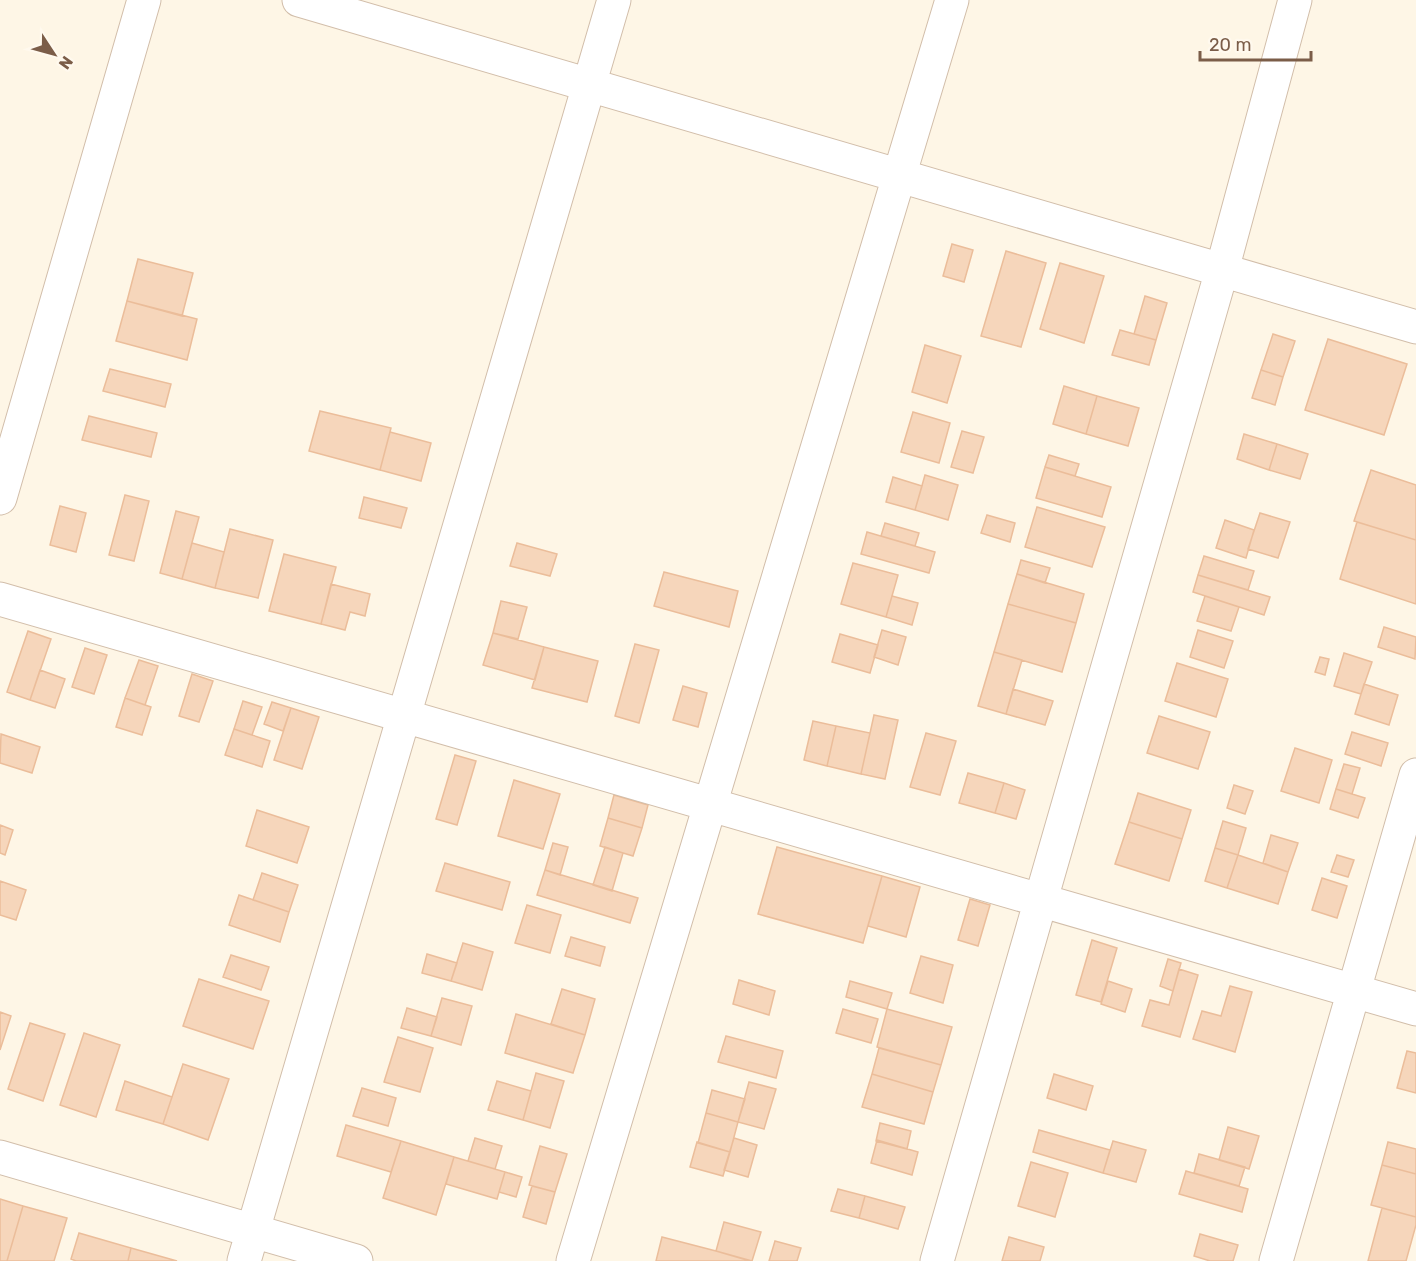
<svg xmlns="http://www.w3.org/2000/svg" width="1416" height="1261" viewBox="0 0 1416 1261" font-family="Rubik,sans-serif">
  <rect width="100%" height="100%" fill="#fef6e6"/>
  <!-- building -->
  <path fill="#f6d6bb" stroke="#ebbd9a" stroke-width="1.5" d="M952,244L973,250L964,282L943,276Z
    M1006,251L1046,263L1021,347L981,336Z
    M138,259L193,273L182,316L127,301Z
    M1060,263L1104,276L1084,343L1040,329Z
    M1145,296L1167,303L1156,340L1134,334Z
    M127,301L197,319L187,360L116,341Z
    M1120,330L1156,340L1149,365L1112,355Z
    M1273,334L1295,341L1283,377L1261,370Z
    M1328,339L1407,364L1384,435L1305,410Z
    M925,345L961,356L947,403L912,392Z
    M110,369L171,384L165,407L103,391Z
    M1261,370L1283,377L1275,405L1252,398Z
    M1064,386L1097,396L1086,434L1053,424Z
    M1097,396L1139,408L1128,446L1086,434Z
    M320,411L391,428L380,470L309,451Z
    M913,412L950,423L939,463L901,452Z
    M89,416L157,433L151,457L82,440Z
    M962,431L984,437L973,473L951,467Z
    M390,432L431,443L421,481L380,470Z
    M1244,434L1277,444L1269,470L1237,459Z
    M1277,444L1308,454L1300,479L1269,470Z
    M1049,455L1079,464L1075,476L1045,467Z
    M1045,467L1111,487L1102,517L1036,498Z
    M1371,470L1416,485V540L1354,521Z
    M925,475L958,485L948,520L915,510Z
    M893,477L922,486L915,510L886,502Z
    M125,495L149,501L134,561L109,555Z
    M364,497L407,508L401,528L359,518Z
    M60,506L86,513L76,552L50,545Z
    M1037,507L1105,527L1092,567L1025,547Z
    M176,511L199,517L182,579L160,573Z
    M1260,513L1290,522L1278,558L1248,549Z
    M987,515L1015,523L1010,542L981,533Z
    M1225,520L1254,530L1246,558L1216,548Z
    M1357,522L1416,540V604L1340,579Z
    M885,523L919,533L915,546L881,536Z
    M230,529L273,540L258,598L215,588Z
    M867,532L935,552L929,573L861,554Z
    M192,543L224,552L215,588L182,579Z
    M517,543L557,554L550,576L510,566Z
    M284,554L336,567L321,624L269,611Z
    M1204,556L1254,571L1248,590L1198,575Z
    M1021,560L1050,568L1045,583L1017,574Z
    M853,563L898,575L886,617L841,604Z
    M664,572L738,591L729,627L654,606Z
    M1017,574L1084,594L1076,623L1008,604Z
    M1198,575L1270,597L1264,615L1193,592Z
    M331,584L370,594L365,616L350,612L345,630L321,624Z
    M892,596L918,603L912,625L886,617Z
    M1205,596L1239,607L1231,631L1197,621Z
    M501,601L527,607L518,639L493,633Z
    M1008,604L1076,623L1062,672L994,652Z
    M1384,627L1416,637L1415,659L1378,647Z
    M882,630L906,637L898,665L874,657Z
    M1198,630L1233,641L1224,668L1190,657Z
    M28,631L51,639L30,700L7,692Z
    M493,633L544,647L535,680L483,665Z
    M840,634L878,645L870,673L832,662Z
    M635,644L659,650L639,723L615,716Z
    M544,647L598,661L587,702L532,688Z
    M85,648L107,655L94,694L72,687Z
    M994,652L1022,660L1006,714L978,706Z
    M1344,653L1372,662L1361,694L1334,686Z
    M1320,657L1329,659L1325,675L1315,672Z
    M139,660L158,666L145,705L125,698Z
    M1177,663L1228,679L1216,717L1165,701Z
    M40,670L65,679L55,708L30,700Z
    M192,674L213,681L199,722L179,716Z
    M1364,684L1398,695L1389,725L1355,714Z
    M683,686L707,693L698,727L673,720Z
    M1013,689L1053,701L1045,725L1006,714Z
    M125,698L151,707L142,735L116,727Z
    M243,701L262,707L252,735L234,729Z
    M272,702L291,708L283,731L264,724Z
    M291,708L319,717L302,769L274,760Z
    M874,715L898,720L885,779L861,774Z
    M1159,716L1210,732L1198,769L1147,753Z
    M813,721L836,726L827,766L804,760Z
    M836,726L870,733L861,774L827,766Z
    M234,729L270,741L262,767L225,755Z
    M1352,732L1388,743L1381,766L1345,754Z
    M926,733L956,741L940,795L910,787Z
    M1,734L40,747L32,773L0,763Z
    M1295,748L1332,760L1319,803L1281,791Z
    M455,755L476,761L457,825L436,819Z
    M1344,764L1360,768L1352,794L1336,789Z
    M968,773L1004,783L995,813L959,803Z
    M514,780L560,794L543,849L498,836Z
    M1004,783L1025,790L1016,819L995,813Z
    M1234,785L1253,791L1245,814L1227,808Z
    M1336,789L1365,798L1358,818L1330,809Z
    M1138,793L1191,810L1182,839L1129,822Z
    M614,795L648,805L642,828L608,818Z
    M257,810L309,827L297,863L246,846Z
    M608,818L642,828L633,856L600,846Z
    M1223,821L1246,828L1238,855L1215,848Z
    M1129,822L1182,839L1169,881L1115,864Z
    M0,825L13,830L5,855L0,853Z
    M1271,835L1298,843L1288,872L1263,863Z
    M553,843L568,847L560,875L545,870Z
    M605,847L623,853L612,891L593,885Z
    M777,847L882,876L863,943L758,914Z
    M1215,848L1238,855L1227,888L1205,881Z
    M1238,855L1288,872L1278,904L1227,888Z
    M1337,855L1354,860L1348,877L1331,872Z
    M445,863L510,882L502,910L436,891Z
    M545,870L638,898L630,923L537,895Z
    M262,873L298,885L289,912L253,900Z
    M882,876L920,887L906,937L868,926Z
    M1322,878L1347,886L1337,918L1312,910Z
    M0,881L26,890L16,920L0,915Z
    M239,895L289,912L280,942L229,925Z
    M970,899L990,905L978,946L958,940Z
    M527,905L561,915L550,953L515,943Z
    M571,937L605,947L600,966L565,956Z
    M1092,940L1117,948L1101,1002L1076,995Z
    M463,943L493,952L482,990L451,981Z
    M427,954L457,963L451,981L422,973Z
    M231,955L269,967L261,990L223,977Z
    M921,956L953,965L943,1003L910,993Z
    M1168,959L1181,963L1173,991L1160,986Z
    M1179,969L1198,975L1180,1037L1142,1026L1150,1000L1169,1005Z
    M199,979L269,1001L253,1049L183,1026Z
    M739,980L775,991L769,1015L733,1004Z
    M850,981L892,993L887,1009L846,997Z
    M1108,981L1132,989L1125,1012L1101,1004Z
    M1230,986L1252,992L1235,1052L1193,1039L1202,1011L1221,1016Z
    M562,989L595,999L585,1035L551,1024Z
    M442,998L472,1006L461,1045L431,1036Z
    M407,1008L437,1017L431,1036L401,1028Z
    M843,1009L878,1019L871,1043L836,1033Z
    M887,1009L952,1027L941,1065L877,1047Z
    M0,1012L11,1016L0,1050Z
    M516,1014L585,1035L573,1073L505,1053Z
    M30,1023L65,1034L43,1101L8,1089Z
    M84,1033L120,1045L96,1117L60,1105Z
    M726,1036L783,1051L776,1078L718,1062Z
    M398,1037L433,1048L420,1092L384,1082Z
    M879,1048L941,1065L933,1092L872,1074Z
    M1407,1051L1416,1053V1093L1397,1088Z
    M183,1064L229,1079L208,1140L163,1124Z
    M536,1073L564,1081L550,1128L523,1120Z
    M872,1074L933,1092L924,1124L862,1107Z
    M1054,1074L1093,1086L1086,1110L1047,1098Z
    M125,1081L172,1097L163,1124L116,1110Z
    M497,1081L531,1091L523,1120L488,1110Z
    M749,1082L776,1089L764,1129L738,1122Z
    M362,1088L396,1098L388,1126L353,1116Z
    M712,1090L745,1099L738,1122L706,1113Z
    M706,1113L738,1122L730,1152L698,1143Z
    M880,1123L911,1131L907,1149L876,1141Z
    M346,1125L401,1141L391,1172L337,1156Z
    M1228,1127L1259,1136L1249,1169L1219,1160Z
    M1039,1130L1110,1150L1103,1173L1033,1152Z
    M475,1138L502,1146L495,1169L468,1161Z
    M734,1138L757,1145L748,1177L724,1170Z
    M877,1140L918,1152L912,1175L871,1163Z
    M401,1141L454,1157L436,1215L383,1198Z
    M1113,1141L1146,1150L1136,1182L1103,1173Z
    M697,1142L730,1152L723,1176L690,1167Z
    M1388,1142L1416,1149V1174L1382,1165Z
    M540,1146L567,1154L555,1192L529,1185Z
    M1199,1154L1245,1167L1239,1186L1194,1173Z
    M454,1157L505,1172L497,1199L446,1184Z
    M1031,1162L1068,1173L1055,1217L1018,1206Z
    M1382,1165L1416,1174V1217L1371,1205Z
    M1186,1171L1248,1189L1242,1212L1179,1194Z
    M505,1172L522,1177L516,1197L499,1192Z
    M532,1186L555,1192L546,1224L523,1217Z
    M838,1189L865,1196L859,1218L831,1211Z
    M865,1196L905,1207L898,1229L859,1218Z
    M0,1199L23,1206L7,1261H0Z
    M23,1206L67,1218L54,1261H7Z
    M1382,1208L1416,1217V1225L1406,1261H1368Z
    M724,1222L761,1232L752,1261L716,1251Z
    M79,1233L131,1248L128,1261H76L71,1259Z
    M1200,1234L1238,1245L1233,1261H1210L1194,1256Z
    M662,1237L716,1251L750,1261H656Z
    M1009,1237L1044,1247L1040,1261H1002Z
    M775,1241L801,1248L797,1261H769Z
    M131,1248L177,1261H128Z"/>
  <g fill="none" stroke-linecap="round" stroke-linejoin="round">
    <!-- minor casing -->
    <g stroke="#d2beaa" stroke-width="35">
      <path id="minor" d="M299,0L1416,327
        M0,498L144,0
        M0,599L1416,1009
        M0,1157L356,1261
        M244,1261L614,0
        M573,1261L952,0
        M937,1261L1222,270L1295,0
        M1276,1261L1416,775"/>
    </g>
    <!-- minor -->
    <use href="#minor" stroke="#fff" stroke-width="33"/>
  </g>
  <!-- north arrow -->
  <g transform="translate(54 54) rotate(126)" stroke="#fff9ee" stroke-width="4.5" paint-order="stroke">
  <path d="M0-4.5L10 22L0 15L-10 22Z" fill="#7b5d48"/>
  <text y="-9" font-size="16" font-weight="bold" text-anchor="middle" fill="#7b5d48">N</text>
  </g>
  <!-- scale -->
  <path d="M1200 51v9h111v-9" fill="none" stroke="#7b5d48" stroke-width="3"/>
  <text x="1209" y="51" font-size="18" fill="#7b5d48" stroke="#fff9ee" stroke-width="4.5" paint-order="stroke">20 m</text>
</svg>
